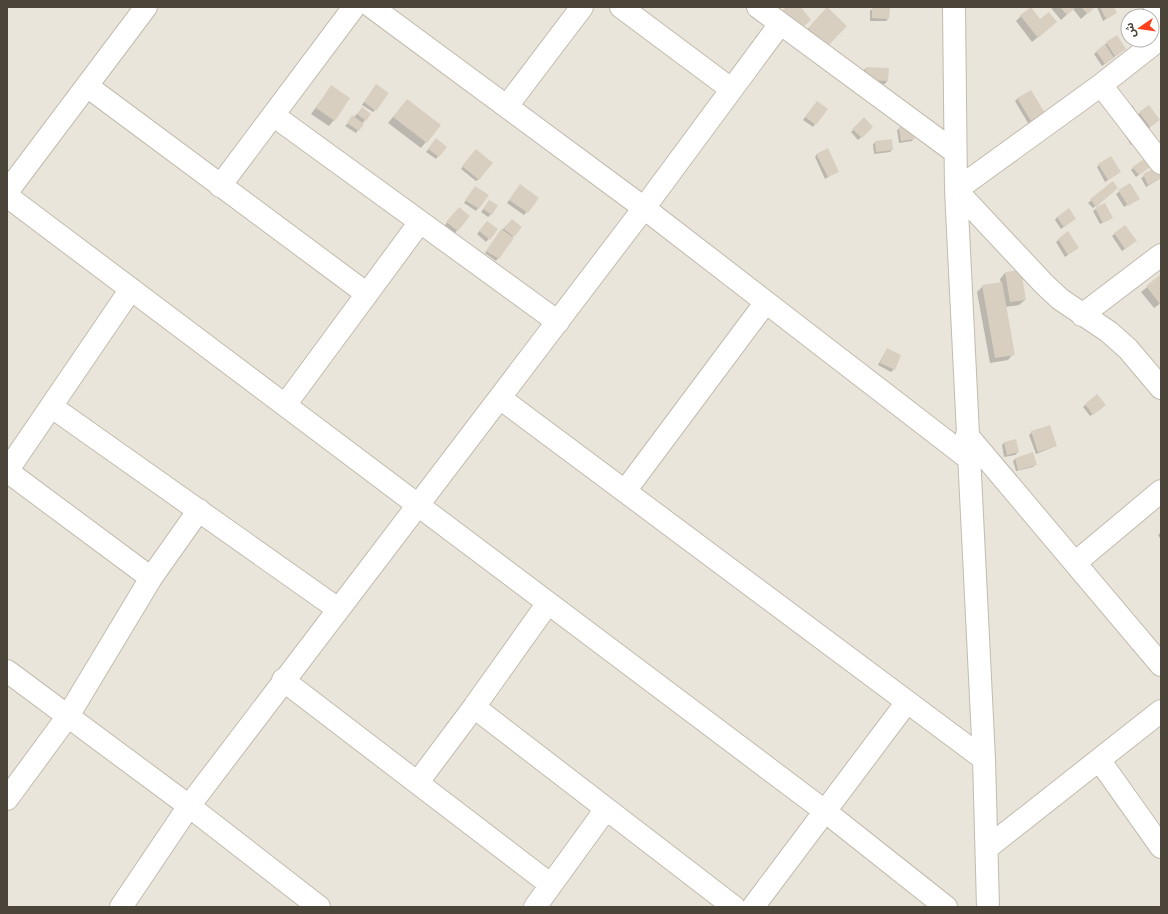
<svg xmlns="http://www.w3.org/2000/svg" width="1168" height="914" viewBox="0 0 1168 914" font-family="Helvetica,'Noto Sans Arabic',sans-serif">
  <rect width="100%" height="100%" fill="#f6f3ec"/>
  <!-- residential -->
  <path fill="#eae5da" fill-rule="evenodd" d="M7,7H1161V907H7ZM1128,16H1152V40H1128Z"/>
  <!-- shadow -->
  <path fill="#0003" d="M1052,7H1094L1081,19L1073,9L1061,20L1051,8Z
    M1097,7H1113L1116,13L1103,21Z
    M873,8L888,19L886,21H870V11Z
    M827,9L821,52L803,34Z
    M1021,16L1040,20L1056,22L1032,42L1016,21Z
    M1107,43L1125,49L1102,66L1094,54Z
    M866,68L888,69L887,81L885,84L863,82V71Z
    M331,87L334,120L329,126L311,114Z
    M374,88L375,110L373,112L362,105Z
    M1018,98L1041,116L1028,123L1015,101Z
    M407,100L440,125L421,148L388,123Z
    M814,105L815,124L813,127L803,120Z
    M1132,105L1138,114L1140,113L1156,122L1148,129L1143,137L1131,145L1114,118Z
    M360,111L365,120L356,133L345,126Z
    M864,119L872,127L858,140L851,132Z
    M900,128L914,138L912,141L899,143L897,130Z
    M434,142L438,156L436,159L426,152Z
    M876,142L892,150L890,152L874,154L873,144Z
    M473,153L479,179L476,181L461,169Z
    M817,154L838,171L825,179L815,157Z
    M1099,165L1120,172L1105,182L1097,167Z
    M1159,166L1161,178L1146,187L1141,178Z
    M1149,167L1136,177L1131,170L1133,168Z
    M1112,182L1115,190L1093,208L1088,203Z
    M1130,184L1137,199L1124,207L1116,194Z
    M518,188L537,199L524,215L507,203Z
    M473,190L487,195L476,211L464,203Z
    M487,204L491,214L488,217L481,212Z
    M1096,209L1109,220L1100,224L1093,211Z
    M457,211L469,216L455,233L445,225Z
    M1057,217L1072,221L1061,229L1055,220Z
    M510,222L513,236L496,261L485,253L499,233Z
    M485,224L497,229L486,242L477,234Z
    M1125,226L1133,243L1122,251L1112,236Z
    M1068,233L1075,250L1065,257L1056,242Z
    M1005,273L1025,300L1019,305L1005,307L1013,354L1008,360L990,363L977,292L983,286L1001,283L1000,279Z
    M1161,276V303L1154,308L1141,292Z
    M887,349L894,369L891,372L878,365Z
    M1085,405L1102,408L1090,416L1083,407Z
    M1032,432L1056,446L1036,454L1029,435Z
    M1004,443L1018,452L1015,455L1004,457L1002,445Z
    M1016,458L1036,464L1033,467L1016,471L1013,461Z
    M1161,532V540L1158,535Z"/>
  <!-- building -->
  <path fill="#d8cfc1" d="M786,7H801L811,20L796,33L780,13Z
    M827,7L847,26L827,47L808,28Z
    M872,7L890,8L889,19L872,18Z
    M1031,7L1040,19L1049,12L1057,22L1038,38L1020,15Z
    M1060,7H1076L1067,15Z
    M1081,7H1095L1088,14Z
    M1100,7H1114L1117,13L1106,19Z
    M1117,35L1126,49L1115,56L1106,42Z
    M1105,44L1114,58L1105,64L1096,51Z
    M866,67L889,68L888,81L865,80Z
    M376,84L389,93L376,111L364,102Z
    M331,85L350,98L335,121L316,108Z
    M1031,90L1045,113L1031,121L1017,98Z
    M407,99L441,125L427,143L393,117Z
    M817,101L828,109L816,125L805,117Z
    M1149,105L1160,120L1150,127L1139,112Z
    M362,107L371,114L366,121L357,114Z
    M352,115L364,124L359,131L347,123Z
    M864,117L873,127L862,138L852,129Z
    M914,125L915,139L901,141L899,127Z
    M436,138L447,147L439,157L428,149Z
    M892,139L893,150L876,152L875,141Z
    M828,148L839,172L828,177L816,154Z
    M476,149L493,163L479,180L462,166Z
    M1111,156L1121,172L1108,180L1098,164Z
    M1147,157L1153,165L1139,175L1132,167Z
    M1160,165L1161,178L1148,185L1143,174Z
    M1113,181L1118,188L1096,207L1090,199Z
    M1130,183L1140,199L1128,206L1118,190Z
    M520,184L539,198L528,213L509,200Z
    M475,186L489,195L479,209L465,200Z
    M489,200L498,205L492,215L483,209Z
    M1105,203L1113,218L1103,223L1095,208Z
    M459,207L470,216L458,231L446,222Z
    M1069,208L1076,219L1064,227L1057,217Z
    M512,219L522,227L514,237L504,229Z
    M487,221L498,229L490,240L479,231Z
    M1125,225L1137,241L1125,249L1114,233Z
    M501,229L514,238L499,259L486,251Z
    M1068,231L1079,248L1068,255L1058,239Z
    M1021,270L1026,300L1010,302L1005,272Z
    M1161,274V302L1160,304L1146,286Z
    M1002,282L1015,355L995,358L982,285Z
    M887,348L901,355L895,370L880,363Z
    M1097,394L1106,405L1093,415L1085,404Z
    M1050,425L1057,446L1038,452L1031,431Z
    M1016,439L1019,452L1007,455L1004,442Z
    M1033,452L1037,465L1018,470L1015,458Z"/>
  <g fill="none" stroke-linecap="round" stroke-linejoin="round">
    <!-- minor casing -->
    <g stroke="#c2bbae" stroke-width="24">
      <path id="minor" d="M372,7L644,208L968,458
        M621,7L731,89
        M758,7L955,152
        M954,7L956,190L984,759L988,907
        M1152,16L1161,27
        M1161,38L1101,85L956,190L1044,284L1060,299L1109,332L1128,349L1161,388
        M1101,85L1161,163
        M87,86L367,294
        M507,106L582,7
        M273,115L558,322
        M220,186L354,7
        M7,192L146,7
        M7,196L826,812L946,907
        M1082,315L1161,255
        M500,398L984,759
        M285,405L420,222
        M52,407L338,609
        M967,435L1161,665
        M7,471L131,289
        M7,471L151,578
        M625,491L766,302
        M1075,563L1161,491
        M7,671L189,806L319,907
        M283,680L551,885
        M474,707L734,907
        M1100,761L1161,847
        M418,782L474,707L548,603
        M7,799L68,716L151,578L199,510
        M987,848L1161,711
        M121,907L189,806L644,208L780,24
        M535,907L606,809
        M753,907L907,702"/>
    </g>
    <!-- minor -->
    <use href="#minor" stroke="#fff" stroke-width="22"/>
  </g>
  <!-- border -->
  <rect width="1168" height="914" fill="none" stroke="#4b4439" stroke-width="16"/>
  <!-- north arrow -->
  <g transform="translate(1140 28) rotate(257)"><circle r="19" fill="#ffffff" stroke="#b7b4b0"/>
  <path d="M0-3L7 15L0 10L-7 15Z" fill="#fc3f1d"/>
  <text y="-6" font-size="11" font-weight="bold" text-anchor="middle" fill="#4b4439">ش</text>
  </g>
</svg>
